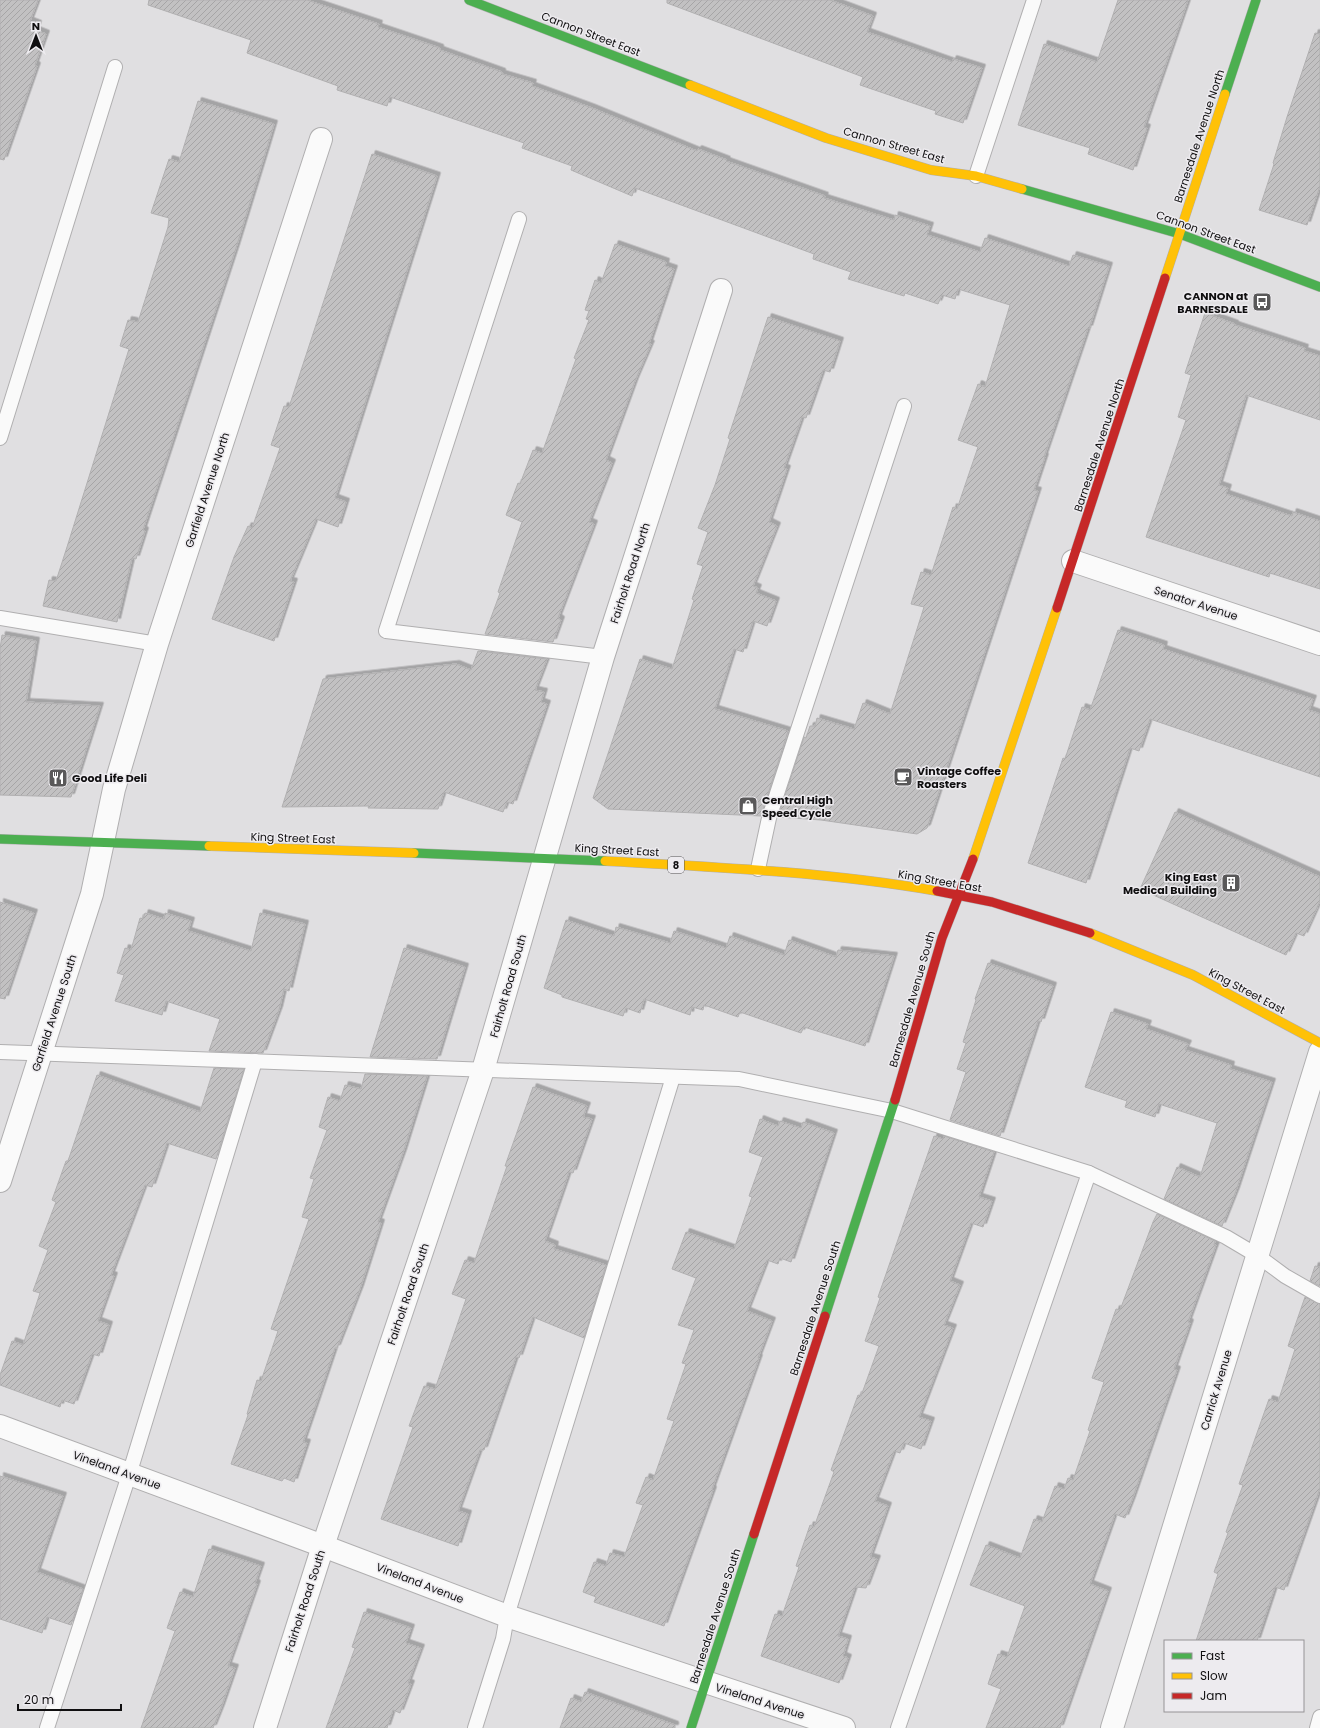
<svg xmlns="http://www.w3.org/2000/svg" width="1320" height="1728" font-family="Poppins,sans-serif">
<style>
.building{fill:url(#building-hatch);stroke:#b1b0b1;filter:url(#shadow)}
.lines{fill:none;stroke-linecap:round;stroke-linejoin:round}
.lane-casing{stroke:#b0afb0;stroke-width:16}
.street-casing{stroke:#b0afb0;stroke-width:24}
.fast-casing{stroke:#b0afb0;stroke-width:10}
.slow-casing{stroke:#b0afb0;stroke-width:10}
.jam-casing{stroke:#b0afb0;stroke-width:10}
.lane{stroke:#fafafa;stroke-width:14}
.street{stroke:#fafafa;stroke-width:22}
.fast{stroke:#4caf50;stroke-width:9}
.slow{stroke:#ffc107;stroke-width:9}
.jam{stroke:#c62828;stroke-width:9}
.labels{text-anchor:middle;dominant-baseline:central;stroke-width:3;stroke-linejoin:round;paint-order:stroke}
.shield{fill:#edebef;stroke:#525153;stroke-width:1}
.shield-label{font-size:10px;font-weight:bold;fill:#100f10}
.street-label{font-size:11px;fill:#100f10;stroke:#edebef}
.poi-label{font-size:11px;font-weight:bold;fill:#100f10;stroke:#edebef;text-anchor:start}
</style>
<defs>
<pattern id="building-hatch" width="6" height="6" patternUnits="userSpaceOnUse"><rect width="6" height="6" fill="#c2c1c2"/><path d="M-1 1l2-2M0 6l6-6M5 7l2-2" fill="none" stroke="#a6a5a6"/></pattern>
<filter id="shadow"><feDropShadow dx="3.5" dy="-3.5" stdDeviation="0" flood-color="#0004"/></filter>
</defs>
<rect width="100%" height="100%" fill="#e0dfe1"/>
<g class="building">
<path d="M0,0H38L30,21L38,24L36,30L46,34L35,65L37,66L4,160L0,159Z"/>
<path d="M149,0H307L379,24L378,27L440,48V50L502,72V74L533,83L532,86L592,108L697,151L698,149L727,160L726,161L825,196L824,198L894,220L895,215L930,226L927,235L980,252L985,238L1069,266L1073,255L1109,266L1089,329L1088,328L1044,457H1045L1034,490L1038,491L927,828L917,834L821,820L778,817L804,737L806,738L810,726H815L817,718L854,729L863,703L890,714L924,607L911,604L921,572L931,575L953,507L957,509L978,447L958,440L978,384L985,387L1010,305L958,289L955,299L942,295L938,304L905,293L904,296L848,279L851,272L813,259L814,254L635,188L632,196L571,170L572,166L522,148L524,143L390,97L387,106L337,90L338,86L247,53L251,40L148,5Z"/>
<path d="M667,0H830L873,16L867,32L952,62L953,59L982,68L963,123L935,114L936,111L860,85L863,77L667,3Z"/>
<path d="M1118,0H1188L1144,127L1147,128L1133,170L1088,154L1090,148L1018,125L1044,44L1097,62Z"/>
<path d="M1315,33L1320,34V186L1307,225L1259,210L1274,164L1273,163L1287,117Z"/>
<path d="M198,101L274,124L265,154L236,248L143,530L145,531L136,559L132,558L117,622L43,606L49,580L56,581L67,547L129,349L120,346L128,320L138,322L168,227L169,218L151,213L169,159L179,162Z"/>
<path d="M372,154L437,176L335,498L346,502L338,527L316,519L290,581L294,582L274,641L212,619L234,557L248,526L252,528L280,448L271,445L284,406L289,407Z"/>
<path d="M615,244L666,262L665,266L674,269L649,344H651L635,381L606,460L612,463L589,522L594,524L558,618L561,620L553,642L485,634L500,593L498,592L522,522L506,515L518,483L520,484L533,450L542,453L576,359L574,358L589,320L586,319L589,311L585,310L595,280L601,283Z"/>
<path d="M1205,313L1235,324V325L1305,348L1304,351L1320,356V420L1246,395L1219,485L1228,488L1226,494L1292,516L1293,512L1320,521V589L1270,573L1269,577L1146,537L1186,420L1178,417L1191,375L1185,373Z"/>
<path d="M768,317L840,341L830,372L823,370L806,418L802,417L784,468L787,469L769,522L777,526L753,586L758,588L756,593L776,601L767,626L753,621L743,652L734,649L715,709L788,731L761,816L608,809L593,798L640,659L672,669L694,600L692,599L703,566L697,564L708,532L698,528L715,485L730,439L728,438Z"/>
<path d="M1118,630L1164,645L1163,649L1313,699L1309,710L1320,714V777L1150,719L1139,751L1130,748L1086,883L1028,863L1063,758L1065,759L1082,707L1090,710Z"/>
<path d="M2,635L36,641L26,702L100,706L71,797L0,795V649Z"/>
<path d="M478,651L547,659L535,690L544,692L541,702L547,704L513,804L507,802L503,812L444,792L438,809L368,808L369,806L282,807L323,679L456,664L471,670Z"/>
<path d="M1175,812L1320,877V901L1304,936L1296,933L1286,955L1140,889Z"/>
<path d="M0,902L34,913L5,999L0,998Z"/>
<path d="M145,913L164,919L165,913L191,921L188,931L251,951L260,913L305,924L289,991L284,989L279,1010L263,1053L209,1051L220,1019L166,1001L162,1015L115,1001L124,975L117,973L125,948L131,950L140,918L143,919Z"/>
<path d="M566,920L614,936L616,927L670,943L674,931L726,948L730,936L784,955L789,940L836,957L838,950L894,956L865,1046L804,1027L801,1033L740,1012L738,1017L704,1005L703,1010L692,1007L690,1015L644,999L640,1013L626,1008L623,1016L562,997V995L544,988Z"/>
<path d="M404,948L465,967L437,1059L370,1057Z"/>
<path d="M988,963L1053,986L1041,1022L1038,1021L1000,1136L950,1120L966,1072L957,1069L966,1043L963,1042L976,1000L975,999Z"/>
<path d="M1111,1012L1148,1024L1146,1029L1188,1044L1185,1050L1231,1065L1230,1069L1272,1082L1236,1191L1222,1226L1164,1199L1177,1167L1200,1177L1217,1123L1159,1104L1155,1117L1125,1107L1127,1101L1085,1087Z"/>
<path d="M214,1068L244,1069L216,1159L167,1143L152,1187L145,1185L111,1275L114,1276L98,1321L109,1325L99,1356L92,1354L74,1404L62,1400L60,1407L0,1385V1375L12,1341L23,1345L40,1293L33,1291L48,1250L39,1246L56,1202L52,1200L66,1161H68L97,1075L200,1112Z"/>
<path d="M365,1074L427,1076L403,1153L378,1222L381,1223L360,1289L337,1348H335L314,1410L303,1442L307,1443L294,1482L284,1478L282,1481L231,1464L248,1415L247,1414L257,1380L261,1381L278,1331L271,1329L309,1219L302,1217L314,1179L310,1178L327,1130L319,1127L328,1097L340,1101L345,1085L361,1089Z"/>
<path d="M533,1087L587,1106L583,1117L592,1119L573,1173L569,1172L545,1241L555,1245L554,1249L606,1265L584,1338L533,1317L519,1358L516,1357L484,1450H480L458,1511L468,1514L458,1546L381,1519L413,1427L409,1426L424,1386L435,1389L466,1299L452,1294L465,1260L474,1263L507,1166H505Z"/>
<path d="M760,1119L778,1126L780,1121L801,1128L803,1122L834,1133L791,1262L780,1258L778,1264L767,1260L747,1311L772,1321L758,1358H759L712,1489L713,1490L664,1626L594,1602L596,1597L583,1592L594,1562L606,1566L610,1553L624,1557L643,1505L636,1503L646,1477L653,1480L674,1421L667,1419L686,1364L682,1363L694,1330L678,1325L696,1278L672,1269L686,1232L734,1249L752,1197L749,1196L763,1157L749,1152Z"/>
<path d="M934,1136L943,1139L944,1136L994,1152L979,1197L992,1201L983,1227L971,1223L950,1281L960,1285L944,1325L953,1328L919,1417L931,1421L921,1449L904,1443L900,1453L894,1451L875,1501L888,1506L870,1557L877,1559L866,1588L855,1587L838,1636L848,1639L843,1656L848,1658L839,1683L761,1656L775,1614L782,1616L799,1567L796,1566L810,1525L814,1527L834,1472L831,1470L858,1395L861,1396L879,1346L865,1341L880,1298L878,1297Z"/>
<path d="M1157,1214L1215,1241L1214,1245H1216L1188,1322L1190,1323L1174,1369L1177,1370L1132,1500L1125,1518L1115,1514L1090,1584L1108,1591L1060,1728H986L1001,1689L988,1684L998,1654L1007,1657L1025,1606L970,1585L986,1545L1020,1558L1034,1519L1042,1522L1055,1486L1064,1489L1068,1478L1073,1480L1090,1431L1088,1430L1104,1382L1092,1378L1116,1309L1120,1310L1153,1222Z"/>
<path d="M1315,1266L1320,1267V1286L1310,1281Z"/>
<path d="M1305,1297L1320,1304V1488L1284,1590L1275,1587L1257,1641H1196L1218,1574L1214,1572L1228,1533L1226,1532L1243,1485L1239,1484L1269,1399L1278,1402L1295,1349L1288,1346Z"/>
<path d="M0,1476L63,1496L37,1572L83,1589L71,1625L47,1617L42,1633L0,1619Z"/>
<path d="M209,1549L261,1566L255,1583L257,1584L228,1666L235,1668L221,1708L213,1728H141L175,1631L167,1628L180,1592L193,1597Z"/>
<path d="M364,1612L411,1628L406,1643L421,1648L408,1683L411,1684L400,1713L393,1710L387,1728H326L355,1648L352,1647Z"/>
<path d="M585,1692L675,1725V1728H560L571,1698L581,1702Z"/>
</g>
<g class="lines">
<g class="lane-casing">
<g id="lane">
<path d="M976,176L1034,0"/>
<path d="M519,219L386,631L603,657"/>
<path d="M0,438L115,67"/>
<path d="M0,618L157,644"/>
<path d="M758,869L769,818L904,406"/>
<path d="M0,1052L739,1079L892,1111L1089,1173L1226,1237L1258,1256L1285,1276L1320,1296"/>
<path d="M47,1728L129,1475L255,1061"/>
<path d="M475,1728L503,1639L507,1616L673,1077"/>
<path d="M898,1728L1089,1173"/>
<path d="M1317,1728L1320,1717"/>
</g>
</g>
<g class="street-casing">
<g id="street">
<path d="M1073,561L1320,644"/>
<path d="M0,1181L92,894L114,789L157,644L321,139"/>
<path d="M0,1426L323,1546L507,1616L844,1728"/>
<path d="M265,1728L323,1546L483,1070L603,657L721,290"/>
<path d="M1112,1728L1320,1052"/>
</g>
</g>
<g class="fast-casing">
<g id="fast">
<path d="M469,0L690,85"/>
<path d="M1225,94L1256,0"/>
<path d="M1022,189L1180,234L1320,287"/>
<path d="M0,839L209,846"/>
<path d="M414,853L605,861"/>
<path d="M825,1316L895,1100"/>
<path d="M691,1728L754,1534"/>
</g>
</g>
<g class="slow-casing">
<g id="slow">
<path d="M690,85L826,138L931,170L976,176L1022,189"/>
<path d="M1165,278L1225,94"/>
<path d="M209,846L414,853"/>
<path d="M973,859L1057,608"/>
<path d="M605,861C716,867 828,872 937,891"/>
<path d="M1090,933L1193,975L1320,1043"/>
</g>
</g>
<g class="jam-casing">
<g id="jam">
<path d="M1057,608L1165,278"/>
<path d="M937,891L992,902L1090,933"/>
<path d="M895,1100L942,938L973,859"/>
<path d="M754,1534L825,1316"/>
</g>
</g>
<use href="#lane" class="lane"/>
<use href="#street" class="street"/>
<use href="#fast" class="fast"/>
<use href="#slow" class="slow"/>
<use href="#jam" class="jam"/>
</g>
<defs>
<g id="bus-square" transform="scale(1)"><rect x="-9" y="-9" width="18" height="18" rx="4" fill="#595859" stroke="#edebef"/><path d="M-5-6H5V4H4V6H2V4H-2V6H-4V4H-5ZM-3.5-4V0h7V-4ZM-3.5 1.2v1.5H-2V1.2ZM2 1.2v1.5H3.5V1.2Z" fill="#fff"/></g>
<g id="cafe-square" transform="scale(1)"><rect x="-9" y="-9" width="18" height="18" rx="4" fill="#595859" stroke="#edebef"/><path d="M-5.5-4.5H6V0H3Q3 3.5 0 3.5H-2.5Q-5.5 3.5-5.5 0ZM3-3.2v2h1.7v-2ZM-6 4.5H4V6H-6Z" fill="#fff"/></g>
<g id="restaurant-square" transform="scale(1)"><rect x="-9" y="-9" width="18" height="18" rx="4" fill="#595859" stroke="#edebef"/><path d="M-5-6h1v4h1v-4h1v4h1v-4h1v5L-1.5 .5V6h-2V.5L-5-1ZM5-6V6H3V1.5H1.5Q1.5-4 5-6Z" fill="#fff"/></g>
<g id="shop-square" transform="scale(1)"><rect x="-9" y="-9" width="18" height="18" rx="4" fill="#595859" stroke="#edebef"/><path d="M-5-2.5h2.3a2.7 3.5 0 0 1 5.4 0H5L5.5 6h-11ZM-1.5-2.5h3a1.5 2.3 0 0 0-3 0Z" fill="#fff"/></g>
<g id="building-square" transform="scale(1)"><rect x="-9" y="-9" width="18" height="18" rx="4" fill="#595859" stroke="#edebef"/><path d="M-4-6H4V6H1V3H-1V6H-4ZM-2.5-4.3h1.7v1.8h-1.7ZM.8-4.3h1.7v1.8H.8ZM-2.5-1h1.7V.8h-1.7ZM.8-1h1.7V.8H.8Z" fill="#fff"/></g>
</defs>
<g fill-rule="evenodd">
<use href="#bus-square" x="1262" y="302"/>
<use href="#cafe-square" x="903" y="777"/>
<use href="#restaurant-square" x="58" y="778"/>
<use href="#shop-square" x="748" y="806"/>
<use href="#building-square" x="1231" y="883"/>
</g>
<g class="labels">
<rect class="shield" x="668" y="857" width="16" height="16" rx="3"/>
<g class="shield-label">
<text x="676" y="865">8</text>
</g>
<g class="street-label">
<text transform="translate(591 34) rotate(21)">Cannon Street East</text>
<text transform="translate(1199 136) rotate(-72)">Barnesdale Avenue North</text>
<text transform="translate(894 145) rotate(16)">Cannon Street East</text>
<text transform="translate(1206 232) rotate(20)">Cannon Street East</text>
<text transform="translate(1099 445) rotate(-72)">Barnesdale Avenue North</text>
<text transform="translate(207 490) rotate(-72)">Garfield Avenue North</text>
<text transform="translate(630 573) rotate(-72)">Fairholt Road North</text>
<text transform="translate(1196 603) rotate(18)">Senator Avenue</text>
<text transform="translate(293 838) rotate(2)">King Street East</text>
<text transform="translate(617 850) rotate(3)">King Street East</text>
<text transform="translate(940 881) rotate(10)">King Street East</text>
<text transform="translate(508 986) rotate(-74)">Fairholt Road South</text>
<text transform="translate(1247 991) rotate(28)">King Street East</text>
<text transform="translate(912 999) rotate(-74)">Barnesdale Avenue South</text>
<text transform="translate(54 1013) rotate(-72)">Garfield Avenue South</text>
<text transform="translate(408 1294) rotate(-71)">Fairholt Road South</text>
<text transform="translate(815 1308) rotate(-72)">Barnesdale Avenue South</text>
<text transform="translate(1216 1390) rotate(-73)">Carrick Avenue</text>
<text transform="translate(117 1470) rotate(20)">Vineland Avenue</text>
<text transform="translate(420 1583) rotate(21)">Vineland Avenue</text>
<text transform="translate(305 1601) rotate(-72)">Fairholt Road South</text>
<text transform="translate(715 1616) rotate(-72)">Barnesdale Avenue South</text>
<text transform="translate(760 1701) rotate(18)">Vineland Avenue</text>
</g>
<g class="poi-label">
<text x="1248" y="296" text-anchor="end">CANNON at<tspan x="1248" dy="13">BARNESDALE</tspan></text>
<text x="917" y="771">Vintage Coffee<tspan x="917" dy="13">Roasters</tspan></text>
<text x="72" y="778">Good Life Deli</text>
<text x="762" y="800">Central High<tspan x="762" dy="13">Speed Cycle</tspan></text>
<text x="1217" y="877" text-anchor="end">King East<tspan x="1217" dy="13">Medical Building</tspan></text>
</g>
</g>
<rect x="1164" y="1640" width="140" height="72" fill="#edebef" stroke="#959396"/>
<rect x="1172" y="1653" width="20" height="6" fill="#4caf50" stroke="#959396"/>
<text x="1200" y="1660" font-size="12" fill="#100f10">Fast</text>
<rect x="1172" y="1673" width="20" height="6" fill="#ffc107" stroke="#959396"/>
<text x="1200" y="1680" font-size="12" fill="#100f10">Slow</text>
<rect x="1172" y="1693" width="20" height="6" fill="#c62828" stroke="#959396"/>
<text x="1200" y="1700" font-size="12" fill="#100f10">Jam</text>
<g transform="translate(36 36)" stroke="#edebef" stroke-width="3" paint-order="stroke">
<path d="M0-3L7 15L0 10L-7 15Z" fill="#100f10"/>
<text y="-6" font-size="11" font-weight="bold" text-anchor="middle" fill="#100f10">N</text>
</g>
<path d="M18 1704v6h103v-6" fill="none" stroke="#100f10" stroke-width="2"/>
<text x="24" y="1704" font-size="12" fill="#100f10" stroke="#edebef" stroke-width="3" paint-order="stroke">20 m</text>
</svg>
